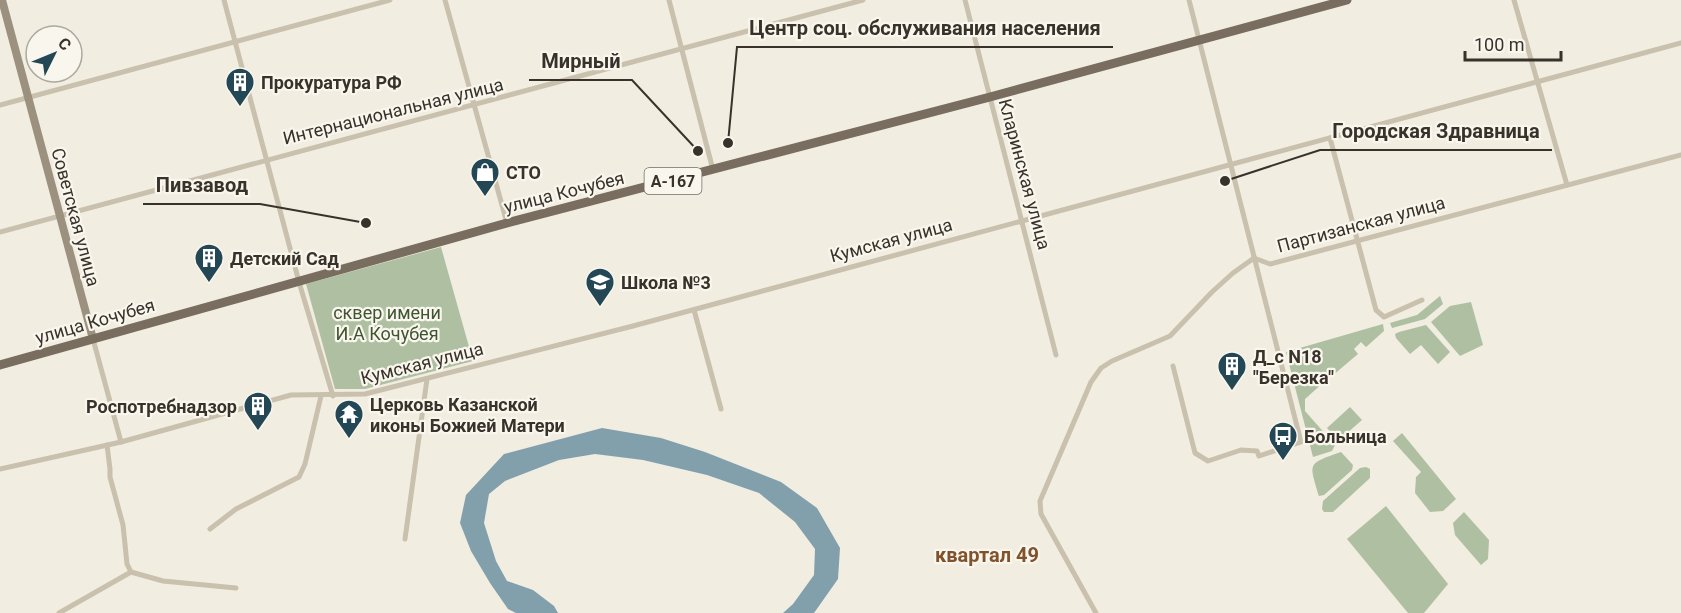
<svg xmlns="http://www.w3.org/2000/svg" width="1681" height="613" font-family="Roboto,sans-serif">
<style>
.green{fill:#aebfa2}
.water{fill:#82a0ac}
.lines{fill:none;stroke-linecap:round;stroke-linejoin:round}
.street{stroke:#c9c0ad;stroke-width:5}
.secondary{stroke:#9c907f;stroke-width:8}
.primary{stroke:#786d5e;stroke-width:9}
.labels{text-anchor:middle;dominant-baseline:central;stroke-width:4.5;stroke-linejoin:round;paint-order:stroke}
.shield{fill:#f9f6ed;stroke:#726d65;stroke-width:1.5}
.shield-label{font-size:16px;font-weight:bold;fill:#38322b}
.poi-label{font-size:18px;font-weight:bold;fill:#38322b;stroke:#f9f6ed;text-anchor:start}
.street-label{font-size:18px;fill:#38322b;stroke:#f9f6ed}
.park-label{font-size:18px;fill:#3f5431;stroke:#f9f6ed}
.neighbourhood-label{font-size:20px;font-weight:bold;fill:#80532c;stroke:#f9f6ed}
.leader{fill:none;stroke:#38322b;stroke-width:2}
.callout-dot{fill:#38322b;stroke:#f9f6ed;stroke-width:2}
.callout-label{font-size:20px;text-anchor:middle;font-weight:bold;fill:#38322b;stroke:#f9f6ed;stroke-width:4.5;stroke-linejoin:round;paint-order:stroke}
</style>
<rect width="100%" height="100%" fill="#f1ede1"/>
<g class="green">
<path d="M441,247L473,361L365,389H335L306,284Z"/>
<path d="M1440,296L1443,304L1425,319L1392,328L1390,323L1417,315Z"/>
<path d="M1471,302L1483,345L1460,356L1431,322L1450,306Z"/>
<path d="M1383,324L1384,331L1366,347L1361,342L1354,349L1358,354L1332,376L1329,372L1321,378L1324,382L1305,399V411L1335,445L1332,451L1313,457L1286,352Z"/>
<path d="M1426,325L1450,352L1438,364L1421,345L1410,354L1396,338L1395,334L1399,332Z"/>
<path d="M1350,407L1362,420L1338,441L1327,428Z"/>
<path d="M1402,433L1456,499L1443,511L1430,512L1415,493L1416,477L1421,472L1393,441Z"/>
<path d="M1341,452L1353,465L1352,470L1324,495L1319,496C1309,462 1307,464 1341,452Z"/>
<path d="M1366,467L1370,469V478L1333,512H1324L1322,509L1323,501L1360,468Z"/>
<path d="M1386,506L1448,584L1424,613H1408L1347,539Z"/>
<path d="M1464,512L1489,540L1488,559L1481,565L1455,535L1453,523Z"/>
</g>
<path class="water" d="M602,428L661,438L705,452L781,482L817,508L840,548L838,579L814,613H783L793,604L814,575L815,549L795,522L759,493L707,475L643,460L595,454L559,460L505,481L489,494L484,523L496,561L507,581L533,590L554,606L558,613H516L508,609L490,583L471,551L460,523L466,495L504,454Z"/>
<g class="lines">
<g class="street">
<path d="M224,0L299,282L333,396"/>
<path d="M445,0L507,223"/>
<path d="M669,0L713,170"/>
<path d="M965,0L1056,355"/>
<path d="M1514,0L1567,185"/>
<path d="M0,105L390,0"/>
<path d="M1330,138L1376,310L1384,317L1422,300"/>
<path d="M0,232C287,154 575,78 863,0"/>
<path d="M694,310L721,409"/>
<path d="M93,339L121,442"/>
<path d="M1173,366L1195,453L1208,461L1241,450L1257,451L1259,456L1301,442L1189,0"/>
<path d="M107,445L110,469V477L123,525L127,564L131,572"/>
<path d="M0,469L121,442L291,395L365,394L633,326L1681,43"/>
<path d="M210,529L236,509L299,477L305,464L321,396"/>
<path d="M405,539L427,379"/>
<path d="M59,613L131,572L163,581L236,588"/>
<path d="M1096,613L1041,514L1040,501L1091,382L1101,368L1112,361L1170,336L1212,292L1233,273L1254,258L1270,264L1681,155"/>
</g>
<path class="secondary" d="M2,0L93,339"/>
<path class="primary" d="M0,365L507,223L990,97L1347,0"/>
</g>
<defs>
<g id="building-pin" transform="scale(1.5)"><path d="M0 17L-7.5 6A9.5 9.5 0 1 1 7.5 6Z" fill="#244756" stroke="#f9f6ed"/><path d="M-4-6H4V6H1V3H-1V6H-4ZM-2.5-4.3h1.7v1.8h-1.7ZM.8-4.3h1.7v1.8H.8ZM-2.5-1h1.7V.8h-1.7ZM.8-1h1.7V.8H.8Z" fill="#fff"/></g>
<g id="shop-pin" transform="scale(1.5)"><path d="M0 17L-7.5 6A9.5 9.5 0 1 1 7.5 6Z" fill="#244756" stroke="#f9f6ed"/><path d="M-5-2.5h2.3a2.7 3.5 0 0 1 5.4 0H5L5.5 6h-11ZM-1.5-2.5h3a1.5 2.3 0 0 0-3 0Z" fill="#fff"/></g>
<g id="school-pin" transform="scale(1.5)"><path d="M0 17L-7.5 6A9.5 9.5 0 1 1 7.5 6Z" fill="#244756" stroke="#f9f6ed"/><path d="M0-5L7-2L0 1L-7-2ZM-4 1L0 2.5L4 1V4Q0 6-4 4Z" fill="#fff"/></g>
<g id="temple-pin" transform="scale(1.5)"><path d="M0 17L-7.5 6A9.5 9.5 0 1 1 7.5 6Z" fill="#244756" stroke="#f9f6ed"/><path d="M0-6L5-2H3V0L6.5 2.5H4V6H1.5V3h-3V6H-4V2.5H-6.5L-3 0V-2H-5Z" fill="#fff"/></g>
<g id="bus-pin" transform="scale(1.5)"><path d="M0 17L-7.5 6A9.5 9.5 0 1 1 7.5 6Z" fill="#244756" stroke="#f9f6ed"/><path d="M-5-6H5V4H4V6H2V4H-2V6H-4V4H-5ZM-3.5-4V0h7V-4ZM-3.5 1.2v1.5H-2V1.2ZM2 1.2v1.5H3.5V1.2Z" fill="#fff"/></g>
</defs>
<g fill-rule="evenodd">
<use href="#building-pin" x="240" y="82"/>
<use href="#shop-pin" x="485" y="172"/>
<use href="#building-pin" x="209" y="258"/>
<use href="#school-pin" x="600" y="282"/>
<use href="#building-pin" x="1232" y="366"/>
<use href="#building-pin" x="258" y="406"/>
<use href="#temple-pin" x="349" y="414"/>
<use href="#bus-pin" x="1283" y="436"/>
</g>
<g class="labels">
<rect class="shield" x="644.5" y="168" width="57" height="26" rx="4.5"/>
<g class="shield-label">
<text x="673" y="181">А-167</text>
</g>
<g class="poi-label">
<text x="261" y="82">Прокуратура РФ</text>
<text x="506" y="172">СТО</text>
<text x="230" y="258">Детский Сад</text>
<text x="621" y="282">Школа №3</text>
<text x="1253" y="356">Д_с N18<tspan x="1253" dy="21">"Березка"</tspan></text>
<text x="370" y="404">Церковь Казанской<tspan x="370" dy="21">иконы Божией Матери</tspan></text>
<text x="237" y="406" text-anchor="end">Роспотребнадзор</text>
<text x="1304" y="436">Больница</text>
</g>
<g class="street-label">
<text transform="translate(393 111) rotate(-14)">Интернациональная улица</text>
<text transform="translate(1025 174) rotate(75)">Кларинская улица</text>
<text transform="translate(564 192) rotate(-14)">улица Кочубея</text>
<text transform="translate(76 217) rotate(75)">Советская улица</text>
<text transform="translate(1361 224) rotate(-15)">Партизанская улица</text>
<text transform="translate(891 240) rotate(-15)">Кумская улица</text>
<text transform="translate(95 321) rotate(-16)">улица Кочубея</text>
<text transform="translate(422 363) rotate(-14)">Кумская улица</text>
</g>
<g class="park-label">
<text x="387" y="312">сквер имени<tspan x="387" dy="21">И.А Кочубея</tspan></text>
</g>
<g class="neighbourhood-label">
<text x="987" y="555">квартал 49</text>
</g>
</g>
<path class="leader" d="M728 143L737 47H1113M698 151L632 80H529M1225 181L1320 150H1552M366 223L260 204H143"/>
<g class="callout-dot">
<circle cx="728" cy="143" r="6"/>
<circle cx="698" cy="151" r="6"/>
<circle cx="1225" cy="181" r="6"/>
<circle cx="366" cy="223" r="6"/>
</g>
<g class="callout-label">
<text x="925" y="35">Центр соц. обслуживания населения</text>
<text x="581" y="68">Мирный</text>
<text x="1436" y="138">Городская Здравница</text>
<text x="202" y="192">Пивзавод</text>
</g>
<g transform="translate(54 54) rotate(47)"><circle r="28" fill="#f9f6ed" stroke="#aca89f" stroke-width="1.5"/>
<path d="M0-4.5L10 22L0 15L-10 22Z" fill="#244756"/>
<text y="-9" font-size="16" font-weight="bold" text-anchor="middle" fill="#38322b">С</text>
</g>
<path d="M1465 51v9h96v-9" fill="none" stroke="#38322b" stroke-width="3"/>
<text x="1474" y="51" font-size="18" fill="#38322b" stroke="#f9f6ed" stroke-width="4.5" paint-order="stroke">100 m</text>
</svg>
